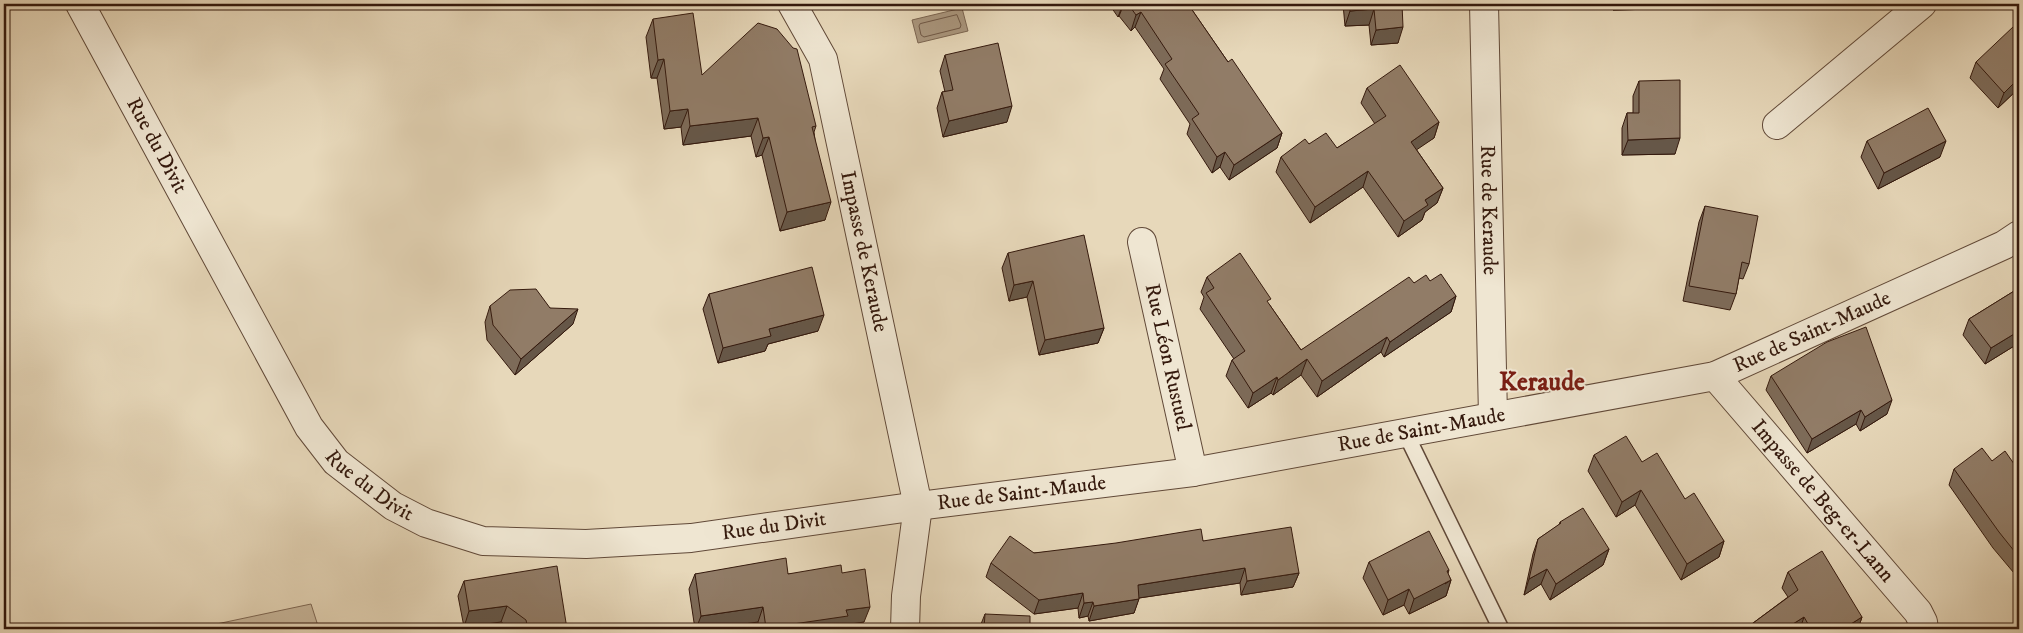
<svg xmlns="http://www.w3.org/2000/svg" width="2023" height="633" font-family="'IM FELL DW Pica',serif">
<style>
.green{fill:#c9b89d;stroke:#7e6855}
.water{fill:#aa977f;stroke:#7b6551}
.lines{fill:none;stroke-linecap:round;stroke-linejoin:round}
.shore{stroke:#6f5846;stroke-width:1}
.service-casing{stroke:#614938;stroke-width:18}
.minor-casing{stroke:#614938;stroke-width:30}
.service{stroke:#efe6d2;stroke-width:15}
.minor{stroke:#efe6d2;stroke-width:28}
.wall{fill:#7d6b59;stroke:#34190d}
.shaded-wall{fill:#665748;stroke:#34190d}
.building{fill:#917c67;stroke:#34190d}
.labels{text-anchor:middle;dominant-baseline:central;stroke-width:4;stroke-linejoin:round;paint-order:stroke}
.street-label{font-size:21px;fill:#34190d;stroke:#efe6d2}
.district-label{font-size:26px;font-weight:bold;fill:#7a1f14;stroke:#efe6d2}
</style>
<rect width="100%" height="100%" fill="#e7d8ba"/>
<filter id="stains"><feTurbulence type="fractalNoise" baseFrequency=".004" numOctaves="4"/><feColorMatrix values="0 0 0 0 .2 0 0 0 0 .09 0 0 0 0 .02 0 0 0 .5 -.17"/></filter>
<radialGradient id="worn" r=".72"><stop offset=".6" stop-color="#630" stop-opacity="0"/><stop offset="1" stop-color="#630" stop-opacity=".3"/></radialGradient>
<path class="green" d="M311,604L319,629H193Z"/>
<path class="water" d="M962,8L968,31L918,43L912,20Z"/>
<g class="lines">
<path class="shore" d="M957,15L961,25L960,28L924,37L921,35L919,26L920,24Z"/>
<g class="service-casing">
<path id="service" d="M1405,432L1501,629"/>
</g>
<g class="minor-casing">
<g id="minor">
<path id="s1" d="M80,4L309,427L336,462L393,506L426,523L483,541L586,544L691,538L918,506L1193,472L1715,376L2004,245L2019,235"/>
<path id="s2" d="M792,4L823,59L918,506L906,596L905,629"/>
<path id="s3" d="M1484,4L1493,416"/>
<path d="M1777,125L1922,4"/>
<path id="s4" d="M1142,242L1193,472"/>
<path id="s5" d="M1715,376L1918,612L1923,622L1924,629"/>
</g>
</g>
<use href="#service" class="service"/>
<use href="#minor" class="minor"/>
</g>
<g class="wall">
<path d="M1109,4H1188L1228,62L1282,133L1277,148L1229,180L1220,167L1212,173L1187,134L1190,124L1160,79L1164,69L1135,27L1131,31L1119,16L1118,17Z"/>
<path d="M1343,4H1402L1398,43L1371,45L1369,25L1345,26Z"/>
<path d="M1613,4H1659L1657,9L1613,10Z"/>
<path d="M653,19L702,75L816,126L814,132L825,220L780,231L762,155L756,157L751,136L683,145L681,127L664,129L657,78H651L646,37Z"/>
<path d="M2019,32V88L1998,108L1970,78L1976,62Z"/>
<path d="M945,55L1007,122L943,137L937,108L942,92H945L940,71Z"/>
<path d="M1639,81L1675,154L1622,155V128L1627,113H1633V96Z"/>
<path d="M1367,88L1439,122L1434,138L1416,149L1443,188L1437,203L1425,212L1422,220L1398,237L1363,187L1310,223L1276,172L1281,157L1309,144L1337,148L1375,124L1361,103Z"/>
<path d="M1867,141L1940,157L1878,189L1861,157Z"/>
<path d="M1705,206L1749,264L1743,279L1739,278L1736,294L1730,310L1683,301L1699,222Z"/>
<path d="M1008,253L1104,328L1098,343L1039,355L1027,297L1009,301L1002,268Z"/>
<path d="M1207,277L1269,304L1301,350L1414,283L1430,281L1456,296L1451,312L1384,357L1381,352L1317,397L1301,375L1273,395L1271,393L1248,408L1226,376L1232,360L1234,359L1200,309L1204,297L1201,292Z"/>
<path d="M2019,288V343L1985,364L1963,335L1969,319Z"/>
<path d="M709,294L818,331L768,344L765,351L718,363L703,309Z"/>
<path d="M490,306L550,308L573,324L515,375L487,340L485,322Z"/>
<path d="M1771,376L1887,414L1860,431L1856,424L1807,453L1766,390Z"/>
<path d="M1594,455L1642,462L1685,499L1724,541L1719,557L1681,580L1635,505L1616,517L1588,471Z"/>
<path d="M1992,461L2019,471V579L1993,548L1949,485L1954,469Z"/>
<path d="M1560,522L1609,549L1603,565L1550,600L1541,584L1524,595L1533,554L1538,539L1559,525Z"/>
<path d="M1203,541L1299,573L1293,587L1241,595L1240,583L1139,598L1134,613L1089,621L1088,616L1079,618L1078,608L1034,614L986,577L991,563L1034,553Z"/>
<path d="M1369,562L1448,574L1451,580L1446,596L1409,614L1404,605L1383,615L1363,578Z"/>
<path d="M1788,572L1862,617L1858,629H1745L1788,597L1782,588Z"/>
<path d="M842,573L864,622L844,625L843,629H759L758,622L709,629H695L689,589L695,574H788Z"/>
<path d="M464,581L567,629H512L501,622L464,627L458,596Z"/>
<path d="M985,614L1030,629H979Z"/>
</g>
<g class="shaded-wall">
<path d="M1123,4H1124L1119,16L1118,17Z"/>
<path d="M1616,4H1659L1657,9L1613,10Z"/>
<path d="M1374,9L1369,25L1345,26L1350,11Z"/>
<path d="M1141,12L1135,27L1131,31L1136,15Z"/>
<path d="M1403,27L1398,43L1371,45L1376,30Z"/>
<path d="M664,59L657,78H651L658,60Z"/>
<path d="M2019,78V88L1998,108L2004,93Z"/>
<path d="M1012,106L1007,122L943,137L949,121Z"/>
<path d="M688,109L681,127L664,129L670,111Z"/>
<path d="M758,118L751,136L683,145L690,126Z"/>
<path d="M1439,122L1434,138L1406,157L1411,142Z"/>
<path d="M1282,133L1277,148L1229,180L1234,165Z"/>
<path d="M769,137L762,155L756,157L763,138Z"/>
<path d="M1680,138L1675,154L1622,155L1628,140Z"/>
<path d="M1946,141L1940,157L1878,189L1884,173Z"/>
<path d="M1225,152L1220,167L1212,173L1217,157Z"/>
<path d="M1368,171L1363,187L1310,223L1315,207Z"/>
<path d="M1443,188L1437,203L1425,212L1422,220L1398,237L1404,221L1425,200Z"/>
<path d="M831,202L825,220L780,231L787,212Z"/>
<path d="M1033,281L1027,297L1009,301L1014,285Z"/>
<path d="M1456,296L1451,312L1384,357L1390,342Z"/>
<path d="M578,309L573,324L515,375L521,359Z"/>
<path d="M824,315L818,331L768,344L765,351L718,363L723,348L769,329Z"/>
<path d="M1104,328L1098,343L1039,355L1045,340Z"/>
<path d="M2019,331V343L1985,364L1991,348Z"/>
<path d="M1387,337L1381,352L1317,397L1322,381Z"/>
<path d="M1307,359L1301,375L1273,395L1278,380Z"/>
<path d="M1277,377L1271,393L1248,408L1253,393Z"/>
<path d="M1892,400L1887,414L1860,431L1865,417Z"/>
<path d="M1861,410L1856,424L1807,453L1812,439Z"/>
<path d="M1641,490L1635,505L1616,517L1622,502Z"/>
<path d="M1724,541L1719,557L1681,580L1687,564Z"/>
<path d="M1609,549L1603,565L1550,600L1556,584Z"/>
<path d="M1245,568L1240,583L1132,599L1138,585Z"/>
<path d="M1547,569L1541,584L1524,595L1529,579Z"/>
<path d="M1449,570L1445,584L1451,580L1446,596L1409,614L1414,599L1447,571Z"/>
<path d="M1299,573L1293,587L1241,595L1247,581Z"/>
<path d="M1409,589L1404,605L1383,615L1388,600Z"/>
<path d="M1083,593L1078,608L1034,614L1039,600Z"/>
<path d="M1139,599L1134,613L1089,621L1094,606Z"/>
<path d="M1093,602L1088,616L1079,618L1084,603Z"/>
<path d="M507,606L501,622L464,627L469,611Z"/>
<path d="M763,607L758,622L709,629H696L701,616Z"/>
<path d="M870,607L864,622L844,625L843,629H766V628L846,610Z"/>
<path d="M1804,617L1800,629H1785Z"/>
<path d="M1862,617L1858,629H1843Z"/>
</g>
<g class="building">
<path d="M1128,4H1188L1228,62L1232,59L1282,133L1234,165L1225,152L1217,157L1192,119L1199,114L1165,64L1172,59L1141,12L1136,15Z"/>
<path d="M1350,4H1402L1403,27L1376,30L1374,9L1350,11Z"/>
<path d="M693,13L702,75L758,23L777,29L793,48L797,49L816,126L812,127L831,202L787,212L769,137L763,138L758,118L690,126L688,109L670,111L664,59L658,60L653,19Z"/>
<path d="M2014,26L2019,32V78L2004,93L1976,62Z"/>
<path d="M998,43L1012,106L949,121L942,92L953,90L945,55Z"/>
<path d="M1400,65L1439,122L1411,142L1443,188L1425,200L1428,205L1404,221L1368,171L1315,207L1281,157L1305,139L1309,144L1326,133L1337,148L1386,116L1367,88Z"/>
<path d="M1680,80V138L1628,140L1627,113H1639V81Z"/>
<path d="M1928,108L1946,141L1884,173L1867,141Z"/>
<path d="M1705,206L1758,216L1749,264L1742,262L1736,294L1689,286Z"/>
<path d="M1084,235L1104,328L1045,340L1033,281L1014,285L1008,253Z"/>
<path d="M1240,253L1271,299L1267,301L1301,350L1409,277L1414,283L1426,275L1430,281L1441,274L1456,296L1390,342L1387,337L1322,381L1307,359L1278,380L1277,377L1253,393L1232,360L1245,351L1206,293L1214,288L1207,277Z"/>
<path d="M812,267L824,315L769,329L771,336L723,348L709,294Z"/>
<path d="M2019,288V331L1991,348L1969,319Z"/>
<path d="M536,289L550,308L578,309L521,359L493,325L490,306L510,290Z"/>
<path d="M1866,327L1892,400L1865,417L1861,410L1812,439L1771,376L1827,342Z"/>
<path d="M1626,436L1642,462L1657,453L1685,499L1694,493L1724,541L1687,564L1641,490L1622,502L1594,455Z"/>
<path d="M1982,448L1992,461L2005,451L2019,471V557L1999,532L1954,469Z"/>
<path d="M1583,508L1609,549L1556,584L1547,569L1529,579L1538,539L1561,523L1560,522Z"/>
<path d="M1291,527L1299,573L1247,581L1245,568L1138,585L1139,599L1094,606L1093,602L1084,603L1083,593L1039,600L991,563L1010,536L1034,553L1116,543L1201,529L1203,541Z"/>
<path d="M1429,531L1449,570L1447,571L1451,580L1414,599L1409,589L1388,600L1369,562Z"/>
<path d="M1822,551L1862,617L1843,629H1811L1804,617L1785,629H1745L1798,590L1788,572Z"/>
<path d="M786,558L788,574L841,565L842,573L865,569L870,607L846,610L848,616L766,628L763,607L701,616L695,574Z"/>
<path d="M557,566L567,629H528L526,620L507,606L469,611L464,581Z"/>
<path d="M985,614L1030,616V629H984Z"/>
</g>
<g class="labels">
<g class="street-label">
<text stroke="none"><textPath href="#s1" startOffset="161">Rue du Divit</textPath></text>
<text stroke="none"><textPath href="#s3" startOffset="206">Rue de Keraude</textPath></text>
<text stroke="none"><textPath href="#s2" startOffset="260">Impasse de Keraude</textPath></text>
<text stroke="none"><textPath href="#s1" startOffset="2046">Rue de Saint-Maude</textPath></text>
<text stroke="none"><textPath href="#s4" startOffset="118">Rue Léon Rustuel</textPath></text>
<text stroke="none"><textPath href="#s1" startOffset="1641">Rue de Saint-Maude</textPath></text>
<text stroke="none"><textPath href="#s1" startOffset="566">Rue du Divit</textPath></text>
<text stroke="none"><textPath href="#s1" startOffset="1236">Rue de Saint-Maude</textPath></text>
<text stroke="none"><textPath href="#s5" startOffset="165">Impasse de Beg-er-Lann</textPath></text>
<text stroke="none"><textPath href="#s1" startOffset="986">Rue du Divit</textPath></text>
</g>
<g class="district-label">
<text x="1542" y="382">Keraude</text>
</g>
</g>
<rect width="2023" height="633" fill="none" stroke="#e7d8ba" stroke-width="20"/>
<rect x="5" y="5" width="2013" height="623" fill="none" stroke="#34190d" stroke-width="2.5"/>
<rect x="10" y="10" width="2003" height="613" fill="none" stroke="#34190d"/>
<rect width="100%" height="100%" filter="url(#stains)"/>
<rect width="100%" height="100%" fill="url(#worn)"/>
</svg>
